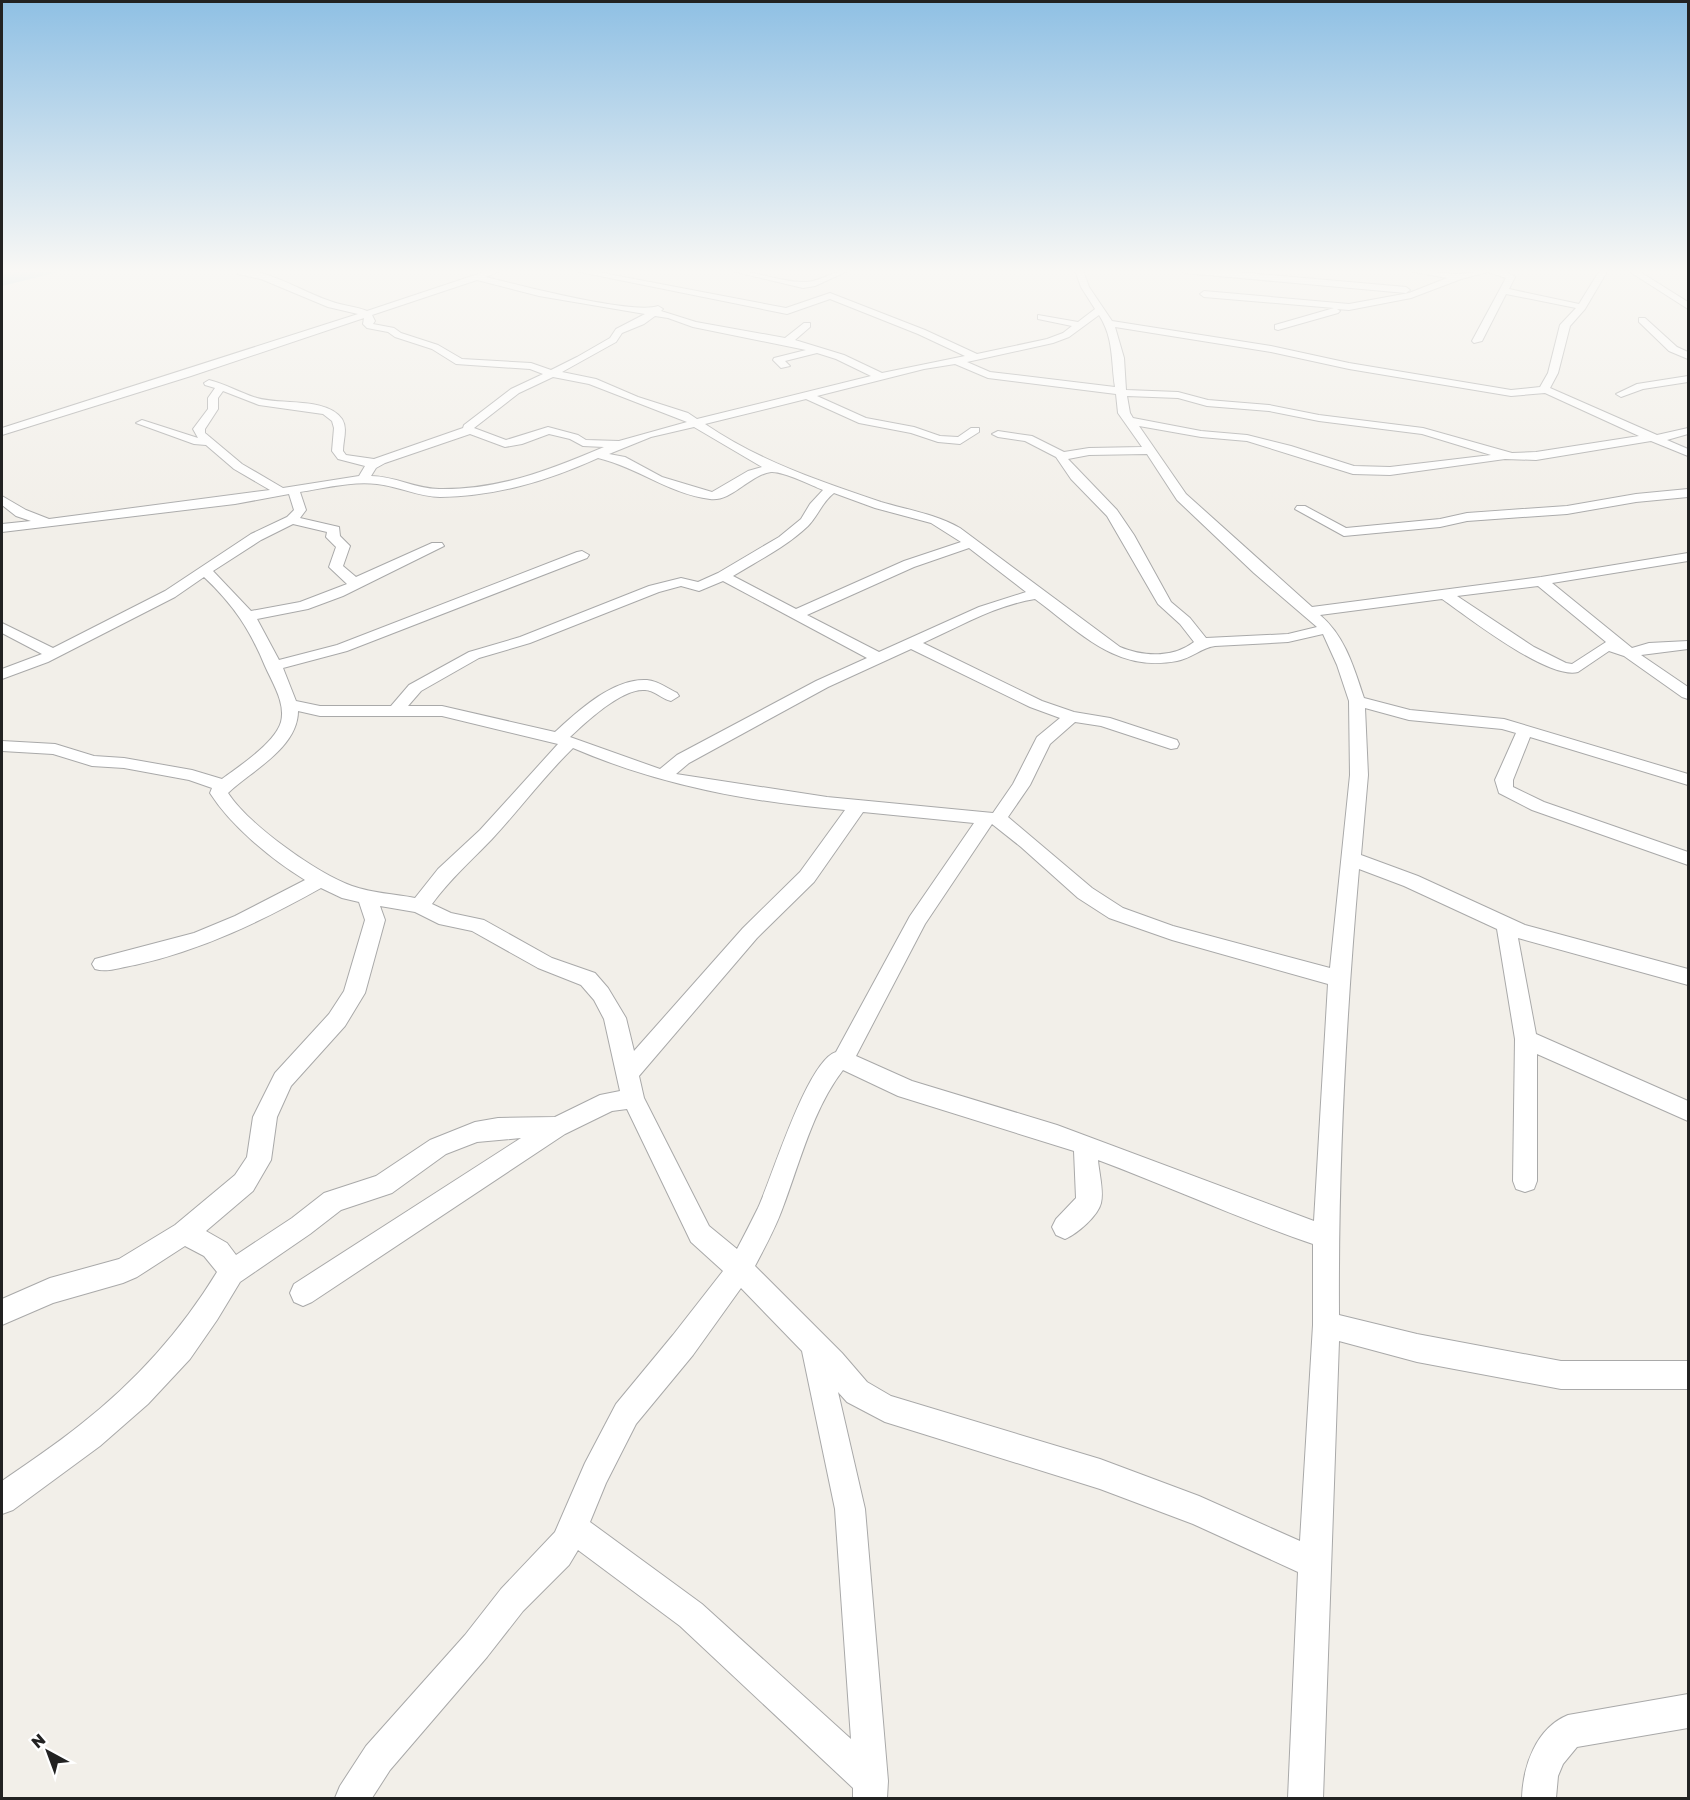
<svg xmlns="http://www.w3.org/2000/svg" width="1690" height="1800" font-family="'Golos Text',sans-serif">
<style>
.water{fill:#aad3df}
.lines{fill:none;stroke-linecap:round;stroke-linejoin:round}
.minor-casing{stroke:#a9a9a9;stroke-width:2}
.minor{fill:#fff;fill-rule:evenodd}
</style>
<rect width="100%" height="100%" fill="#f2efe9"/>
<path class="water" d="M2,270H91L58,272L2,286Z"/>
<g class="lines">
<g class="minor-casing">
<g id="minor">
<path d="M238,270C268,269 301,291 330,301C343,306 355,306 367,311L490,270H502L486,277C518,285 633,315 658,306L663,309L661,311L696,322L785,338L804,323H810V327L795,340L844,355L882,373L965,356L918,334L830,299L787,314L570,270H587L786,308L830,293L925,330L977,354L1047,339L1063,333L1072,326L1038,319V315L1078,322L1095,309L1081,287L1075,270H1083L1089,287L1112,321L1271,346L1349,363L1511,390L1540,387L1548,373L1560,325L1576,308L1506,294L1482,341L1474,343L1472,341L1506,278L1488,272L1461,279L1411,298L1349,310L1337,309L1340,311L1338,313L1278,330L1275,329V325L1334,308L1204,297L1200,294L1204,291L1349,304L1409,293L1447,278L1403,270C1421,270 1438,273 1455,274C1476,275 1494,262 1515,277L1509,289L1579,304L1600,270H1608L1585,309L1570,326L1558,373L1550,388L1657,435L1688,428V434L1667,440L1688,449V456L1651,441L1536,460L1505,459L1390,475L1353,474L1247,441L1201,437L1139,426L1186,494L1312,607L1541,577L1688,553V561L1552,583L1632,648L1649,643L1688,641V649L1641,655L1688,687V699L1682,697L1624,656L1609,651L1578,672C1548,680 1468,617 1442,599L1320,615C1345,636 1354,668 1364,698L1410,710L1504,719L1688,774V785L1530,737L1513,780V787L1544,802L1688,852V865L1532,810L1499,793L1495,780L1516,733L1502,729L1409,720L1365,708L1368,775L1361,855L1418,876L1525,925L1688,969V985L1518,938L1536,1034L1688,1101V1121L1537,1054V1181L1534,1189L1525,1192L1516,1189L1513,1181L1515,1039L1497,929L1404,886L1359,869C1346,1017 1338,1166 1339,1315L1417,1334L1561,1361H1688V1389H1561L1417,1362L1339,1341L1323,1798H1288L1298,1572L1193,1524L1100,1489L885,1422L847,1402L838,1392L865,1509L888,1781L887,1798H853V1788L680,1626L578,1550L569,1565L523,1611L487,1657L390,1770L372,1798H335L340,1786L366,1746L465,1635L501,1589L555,1532L585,1463L616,1404L673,1335L723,1271L691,1242L627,1109L612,1111L565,1134L312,1302L303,1306L294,1302L290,1293L294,1284L521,1138L477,1142L446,1154L392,1193L341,1210L310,1234L240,1282L217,1320L190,1359L148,1404L100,1446L13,1510L2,1514V1481C28,1463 55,1445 80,1425C135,1382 181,1331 217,1272L204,1256L185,1246L137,1277L123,1283L53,1303L2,1325V1299L50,1278L119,1259L175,1225L235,1175L247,1157L253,1117L275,1073L329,1014L344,991L365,920L359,902L342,898L321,888C262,921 202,950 135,965C122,967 107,973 95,969L92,964L95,959L194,933L235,916L305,880C271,859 231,826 210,793L212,788L189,780L124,768L92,766L53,754L2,751V741L55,744L94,756L124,758L192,770L222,779C238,767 275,743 281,722C286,703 272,682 265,666C250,630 234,605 204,577L175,597L48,662L2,679V669L42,654L2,633V623L53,648L165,591L251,534L287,517L294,510L289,494L235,504L2,532V524L31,521L16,516L2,505V496L26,510L49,519L270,490L234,469L206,445L194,444L136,423L142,420L198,438L193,429L208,409V398L215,388L205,385L204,383L209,380C226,384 240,393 257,398C280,405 327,397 342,419C348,429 343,440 343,451L346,455L374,459L463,428L464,425L511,389L543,374L530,369L456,364L432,349L395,337L388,332L367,328L363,324L364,318L191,376L2,435V428L358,314L328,307L261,279L238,274ZM477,280L539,296L645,314L616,329L610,338L577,357L551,370L531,363L462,359L438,345L401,333L394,328L373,324L375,321L372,315ZM1099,315C1114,338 1111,361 1115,387L990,372L967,362L1053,343L1069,337ZM655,316L668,318L693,327L806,350L774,358L773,360L781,368L790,366L785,361L817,353L836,359L871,376L697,419L688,413L638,397L596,379L562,372L616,342L622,333L644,324ZM1115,327L1271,352L1349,369L1511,396L1545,393L1639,436L1536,452L1512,453L1423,428L1319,415L1269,405L1208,400L1178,392L1126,390L1124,358ZM955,364L988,378L1116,394L1118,413L1142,447L1089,448L1064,452L1032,436L998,431L992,434L998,437L1025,441L1056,457L1071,479L1107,516L1158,604L1180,624L1194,642C1173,658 1144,657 1120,647L960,528C935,514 908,510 881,502C819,481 759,461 705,424L806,399L859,423L911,433L938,442L960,444L979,432V428H971L958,437L940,436L914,427L866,418L817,396L924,369ZM553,377L589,384L687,422L619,441L586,440L578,435L548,427L506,440L474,428L519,393ZM223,391L259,405L323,414L332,421L334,428L332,451L338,459L365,466L359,476L283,488L242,464L205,433V429L218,409V398ZM1127,396L1178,398L1207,406L1269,411L1319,421L1422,434L1491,455L1390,467L1354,466L1291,446L1247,435L1201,431L1133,418L1130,413ZM694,427L762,467L748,471L712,492L662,477L625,457L609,454L651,437ZM470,434L505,447L522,444L549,434L570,439L583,446L604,447C550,470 499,490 439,489C416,489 394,476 371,476L376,468L385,463ZM1147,454L1177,500L1254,573L1317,627L1288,634L1206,638L1190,618L1171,602L1134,535L1117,510L1068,459L1089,455ZM598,458C637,467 669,494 710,499C732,502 749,475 771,472C783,471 811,485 823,490L810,504L801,519L779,537L718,573L698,582L681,578L649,586L520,637L469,652L409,685L391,706H320L296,701L283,668L347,651L587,558L589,555L582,551L577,552L337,645L279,660L257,619L308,609L343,596L444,546L442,543H432L356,577L343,566L350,546L340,536L339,527L300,518L306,510L300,492C326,488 352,481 377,484C398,486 419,497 440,497C497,496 547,481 598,458ZM834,493L875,508L931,523L961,542L904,561L796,609L733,576C759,560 786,547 808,526C818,516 822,502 834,493ZM293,524L327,532L326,537L336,547L329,567L347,584L300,602L251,611L213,571L261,540ZM969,548L1026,592L979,607L879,652L807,615L914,567ZM723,581L867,658L816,681L677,755L660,769L570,737C586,722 622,688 645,690C654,690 662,699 671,701L679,696L677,693C667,688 658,681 647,680C613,678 578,711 555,732L442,706H408L421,691L479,658L530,643L659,592L681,586L699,591ZM1538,586L1606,642L1572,664L1566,663L1534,647L1457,596ZM1035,599C1080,632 1116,673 1177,661C1192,658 1201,648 1215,646L1288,642L1323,634L1337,665L1349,701L1350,775L1330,968L1173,926L1123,908L1092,888L1008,817L1030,785L1050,744L1075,722L1101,726L1171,749L1177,748L1179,744L1177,740L1110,718L1074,712L1042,701L923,643C959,627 996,605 1035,599ZM911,649L1030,707L1060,718L1037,737L1013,784L993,813L827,797L676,774L689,763L828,687ZM298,711L320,716H442L558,744L480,830L438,869L415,898C395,894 371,893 352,886C316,873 249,825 228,793C251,771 298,748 298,711ZM573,748C661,786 751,802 845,810L800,872L743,928L634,1051L626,1018L608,988L595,973L552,958L484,920L451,913L432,904C450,879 471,861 492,839C520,809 544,776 573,748ZM863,812L974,823L910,916L836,1052C807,1061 772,1178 758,1208C751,1222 744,1236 737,1249L709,1226L644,1098L639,1076L757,938L814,882ZM992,824L1021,847L1078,898L1109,918L1172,940L1328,984L1314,1221L1057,1125L912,1081L856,1056L925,924ZM380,906L415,912L439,924L472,931L538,968L581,985L594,1000L604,1019L620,1091L600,1095L555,1117L498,1118L475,1122L430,1140L376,1176L324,1193L292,1218L236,1255L227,1243L206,1231L253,1191L271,1160L277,1117L291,1086L345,1026L365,993L385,920ZM843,1070L898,1096L1074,1151L1076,1198L1056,1219L1052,1227L1056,1235L1065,1239C1077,1234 1098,1216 1101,1203C1104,1191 1099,1173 1098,1160C1170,1187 1240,1219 1313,1244V1325L1300,1541L1199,1496L1100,1459L891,1396L867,1382L842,1353L755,1266C765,1247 776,1227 783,1207C800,1162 813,1109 843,1070ZM741,1288L802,1351L835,1509L851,1739L702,1604L590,1522L606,1483L636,1424L693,1355Z"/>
<path d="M728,270C754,270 782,283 806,282C822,281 834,270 850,270L815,286L803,288Z"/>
<path d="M1181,270H1213L1406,287L1410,290L1406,293L1185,273Z"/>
<path d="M1627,270H1637L1688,302V309Z"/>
<path d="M1639,318H1645L1677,347L1688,352V359L1669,351L1639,322Z"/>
<path d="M1688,376V382L1643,389L1621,397L1616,394L1637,384Z"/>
<path d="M1688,489V497L1636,502L1567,514L1467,521L1440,527L1344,536L1295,509L1297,506H1305L1346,528L1440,519L1467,513L1567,506L1636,494Z"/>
<path d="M1688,1694V1728L1577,1747L1563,1764L1558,1776L1556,1798H1522C1523,1766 1536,1728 1568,1715Z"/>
</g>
</g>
<use href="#minor" class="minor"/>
</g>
<linearGradient id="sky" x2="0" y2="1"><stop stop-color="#8fc0e4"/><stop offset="0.52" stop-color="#f9f8f5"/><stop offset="1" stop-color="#f9f8f5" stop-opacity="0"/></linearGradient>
<rect width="1690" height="522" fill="url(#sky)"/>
<rect width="1690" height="1800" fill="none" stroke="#222222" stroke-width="6"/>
<g transform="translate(48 1752) rotate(319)" stroke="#ffffff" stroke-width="4.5" paint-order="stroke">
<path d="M0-4.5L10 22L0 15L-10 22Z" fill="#222222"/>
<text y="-9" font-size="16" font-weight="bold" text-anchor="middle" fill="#222222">N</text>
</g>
</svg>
